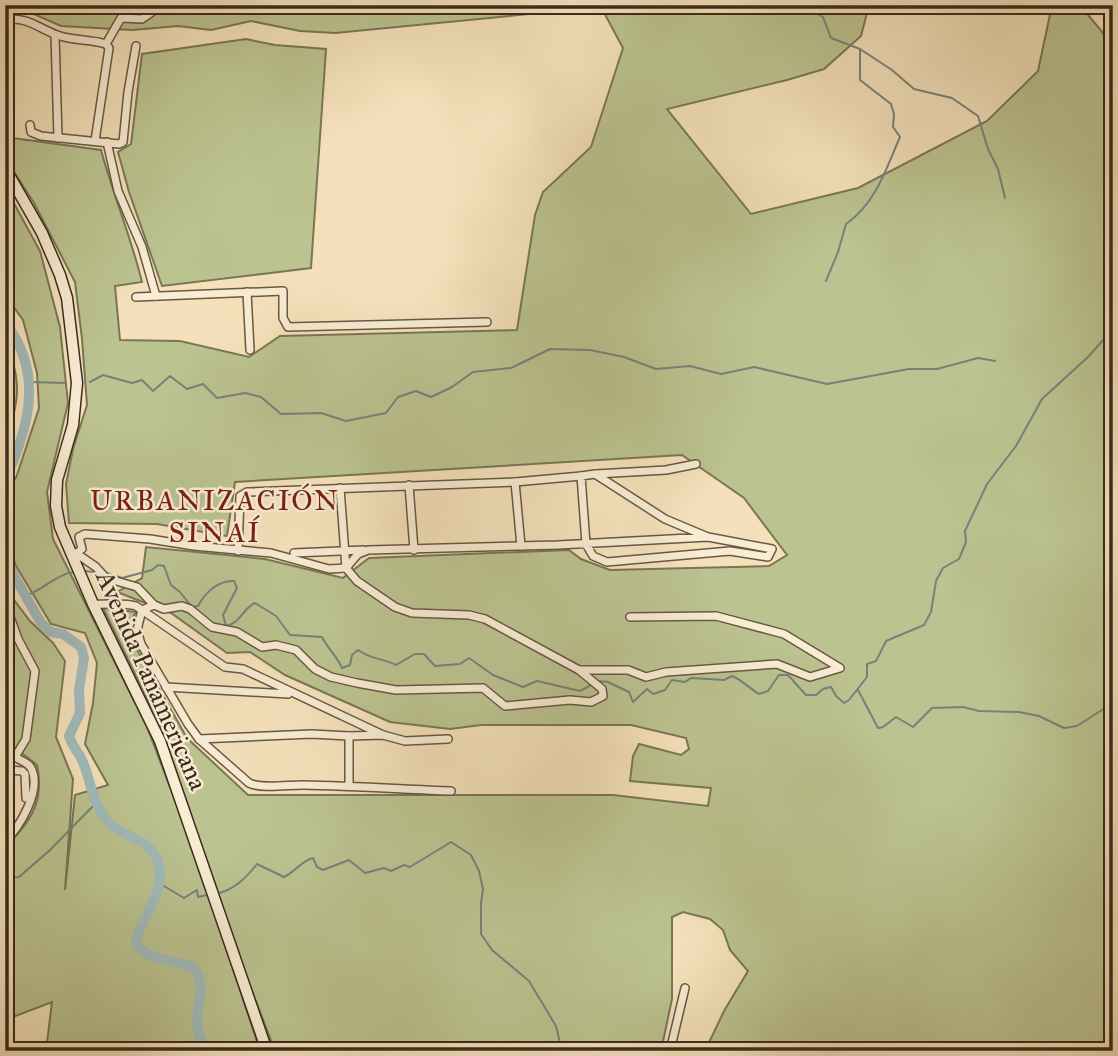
<svg xmlns="http://www.w3.org/2000/svg" width="1118" height="1056" font-family="'IM FELL Great Primer',serif">
<style>
.green{fill:#bbc390;stroke:#7a7657;stroke-width:2}
.lines{fill:none;stroke-linecap:round;stroke-linejoin:round}
.stream{stroke:#78817c;stroke-width:2}
.river{stroke:#a1bbbb;stroke-width:10}
.street-casing{stroke:#685845;stroke-width:10}
.secondary-casing{stroke:#3a2a1e;stroke-width:13}
.street{stroke:#f8ecd3;stroke-width:7}
.secondary{stroke:#f8ecd3;stroke-width:10}
.labels{text-anchor:middle;dominant-baseline:central;stroke-width:5;stroke-linejoin:round;paint-order:stroke}
.street-label{font-size:26px;fill:#3a2a1e;stroke:#f8ecd3}
.neighbourhood-label{font-size:28px;letter-spacing:2px;fill:#7a1f14;stroke:#f8ecd3}
</style>
<rect width="100%" height="100%" fill="#f4e1bb"/>
<filter id="stains"><feTurbulence type="fractalNoise" baseFrequency=".00286" numOctaves="4"/><feColorMatrix values="0 0 0 0 .2 0 0 0 0 .09 0 0 0 0 .02 0 0 0 .5 -.17"/></filter>
<radialGradient id="worn" r=".72"><stop offset=".6" stop-color="#630" stop-opacity="0"/><stop offset="1" stop-color="#630" stop-opacity=".3"/></radialGradient>
<g class="green">
<path d="M5,5H869L861,36L824,69L787,80L667,109L751,214L858,188L987,121L1038,71L1052,5H1080L1113,45V1051H705L724,1011L748,971L730,950L723,930L710,919L683,912L672,917V999L661,1051H275L229,931L163,732L103,608L136,612L128,626L131,639L187,738L248,795H613L708,806L711,788L630,781L633,756L639,744L681,755L689,749L686,738L631,725H481L450,729L390,722L285,675L250,652L227,653L171,613L117,592L142,578L146,547L265,559L343,578L369,558L569,550L581,559L610,570L769,566L787,555L744,498L682,455L235,482L227,536L157,524L69,523L66,484L73,449L87,405L82,339L75,282L34,203L5,158V137L101,150C113,194 131,237 142,282L115,286L120,340L180,341L249,357L280,336L517,330L535,215L543,192L591,147L623,48L601,7L335,33L300,31L251,21L211,30L178,26L132,30L61,26L25,10L5,12Z"/>
<path d="M246,39L275,45L326,49L311,268L162,286L129,192L118,152L131,144L142,54Z"/>
<path d="M5,187L40,251L60,327L68,403L47,492L53,539L147,727L193,847L260,1051H46L52,1002L5,1020V848C30,822 45,802 37,765L5,740V588L30,621L53,643L65,661L56,737L73,779L65,890L75,795L108,785L85,744L93,703L97,663L85,633L51,624L16,566L5,537V499L17,475L39,408L37,373L23,320L5,295Z"/>
<path d="M5,338C23,384 19,399 5,445Z"/>
</g>
<g class="lines">
<g class="stream">
<path d="M51,5H55"/>
<path d="M802,5L823,17L831,38L860,49L892,70L914,89L952,98L978,116L988,149L998,169L1005,198"/>
<path d="M826,281L838,252L846,224C876,203 886,169 900,137L893,127L894,114L891,104L860,80V49"/>
<path d="M30,382L65,383"/>
<path d="M90,382L103,375L132,383L142,380L153,391L170,376L187,389L203,384L217,398L245,393L261,397L281,414L321,413L346,421L386,413L398,397L416,391L431,397L452,387L473,372L511,368L550,349L590,350L624,357L656,369L690,366L721,374L754,367L827,384L909,369H937L978,358L995,361"/>
<path d="M83,571L95,572"/>
<path d="M104,572L122,578L152,570L158,565L164,566L171,585L180,592L192,607L198,606C205,593 218,580 234,581L237,588L223,615L226,626C241,623 242,609 255,603L276,616L290,635L322,637C328,649 337,656 342,668L350,665L352,655L358,650C372,660 382,658 396,665L415,654H424L435,666L460,664L469,658L493,675L523,687L537,681L580,691L593,684"/>
<path d="M25,596C42,591 56,574 74,572"/>
<path d="M598,681L608,682L629,692L633,702L647,689L653,694L665,690L672,680L685,682L691,678L724,680L732,676C742,680 749,688 759,694L768,691L779,675H788L806,695H816L823,689L831,687L836,696L844,703L849,700L867,677V664L876,661L886,641L924,625L931,612L936,581L943,568L959,559L966,542L965,531L987,484L1016,446L1042,399L1088,357L1113,329"/>
<path d="M858,690L878,728L883,727L896,717L913,727L932,708L963,707L979,711L1019,712L1039,716L1064,728L1077,726L1113,703"/>
<path d="M5,878L19,877L50,850L96,803"/>
<path d="M159,883L184,898L197,890L198,897L207,895"/>
<path d="M216,894C234,890 246,878 257,864L284,877C295,872 301,861 313,858L317,867L323,870L349,860L365,873L384,868L391,871L404,865L410,867L451,842L471,855L479,871L483,889L481,903V934L492,950L529,981L556,1026L562,1051"/>
</g>
<g class="river">
<path d="M5,323C34,359 34,401 20,442C16,454 13,467 5,477"/>
<path d="M5,560L41,623L51,632L63,634L81,647L84,658L79,690L80,713L69,736C72,746 78,751 82,760C92,782 92,810 114,827C128,838 147,839 156,857C174,892 126,934 138,947C150,960 177,961 193,967C214,991 183,1019 206,1046V1051"/>
</g>
<g class="street-casing">
<g id="street">
<path d="M5,20C27,16 38,28 57,35C73,41 90,39 106,44"/>
<path d="M55,35L58,138"/>
<path d="M30,125L31,132L41,136L119,144L123,142L128,92L136,46"/>
<path d="M95,141L109,48L106,44L121,18L142,19L162,5"/>
<path d="M107,142L118,191L142,247L156,296"/>
<path d="M247,292L250,350"/>
<path d="M136,297L283,291V318L288,327L487,322"/>
<path d="M596,474L666,470L696,464"/>
<path d="M515,482L521,546"/>
<path d="M409,485L414,550"/>
<path d="M340,488L346,568L357,581L395,607L412,613L469,615L485,619L579,670H628L646,677L666,672L777,664L810,677L840,668L784,634L716,616L630,617"/>
<path d="M238,551L240,496L247,492L515,482L581,476"/>
<path d="M294,553L363,550"/>
<path d="M77,554L96,567L106,578L137,587L154,605"/>
<path d="M72,556L82,549L79,537L85,534L150,539L194,546L271,553L329,569L346,568L358,554L368,550L558,545L708,537L772,549L768,557L730,551L607,562L593,556L586,544L581,476L595,474L665,519L708,537"/>
<path d="M93,604C108,605 122,602 136,606L225,667L243,669L383,735"/>
<path d="M166,687L288,694"/>
<path d="M199,739L312,734L349,736L383,735L405,741L448,739"/>
<path d="M5,766L9,770L22,771L25,774L26,798"/>
<path d="M349,786V736"/>
<path d="M451,791C401,789 352,786 303,785C287,785 261,789 249,783L199,739L188,724L141,644L137,630L142,610L154,605L164,609L182,606L190,609L212,627L237,632L262,647L276,645L296,650L315,669L331,677L357,683L396,690L483,688L505,706L570,700L591,702L603,696L602,689L579,670"/>
<path d="M5,841C20,827 41,791 32,770C30,763 21,761 15,757L26,739L35,671L18,639L10,617"/>
<path d="M670,1051L685,988"/>
</g>
</g>
<g class="secondary-casing">
<path id="secondary" d="M5,168L42,233L60,275L67,298L77,383L73,425L57,480L56,506L60,527L93,604L160,741L267,1051"/>
</g>
<use href="#street" class="street"/>
<use href="#secondary" class="secondary"/>
</g>
<g class="labels">
<g class="street-label">
<text transform="translate(152 680) rotate(66)">Avenida Panamericana</text>
</g>
<g class="neighbourhood-label">
<text x="215" y="500">URBANIZACIÓN<tspan x="215" dy="32">SINAÍ</tspan></text>
</g>
</g>
<rect width="1118" height="1056" fill="none" stroke="#f4e1bb" stroke-width="28"/>
<rect x="7" y="7" width="1104" height="1042" fill="none" stroke="#3a2a1e" stroke-width="3.5"/>
<rect x="14" y="14" width="1090" height="1028" fill="none" stroke="#3a2a1e" stroke-width="2"/>
<rect width="100%" height="100%" filter="url(#stains)"/>
<rect width="100%" height="100%" fill="url(#worn)"/>
</svg>
